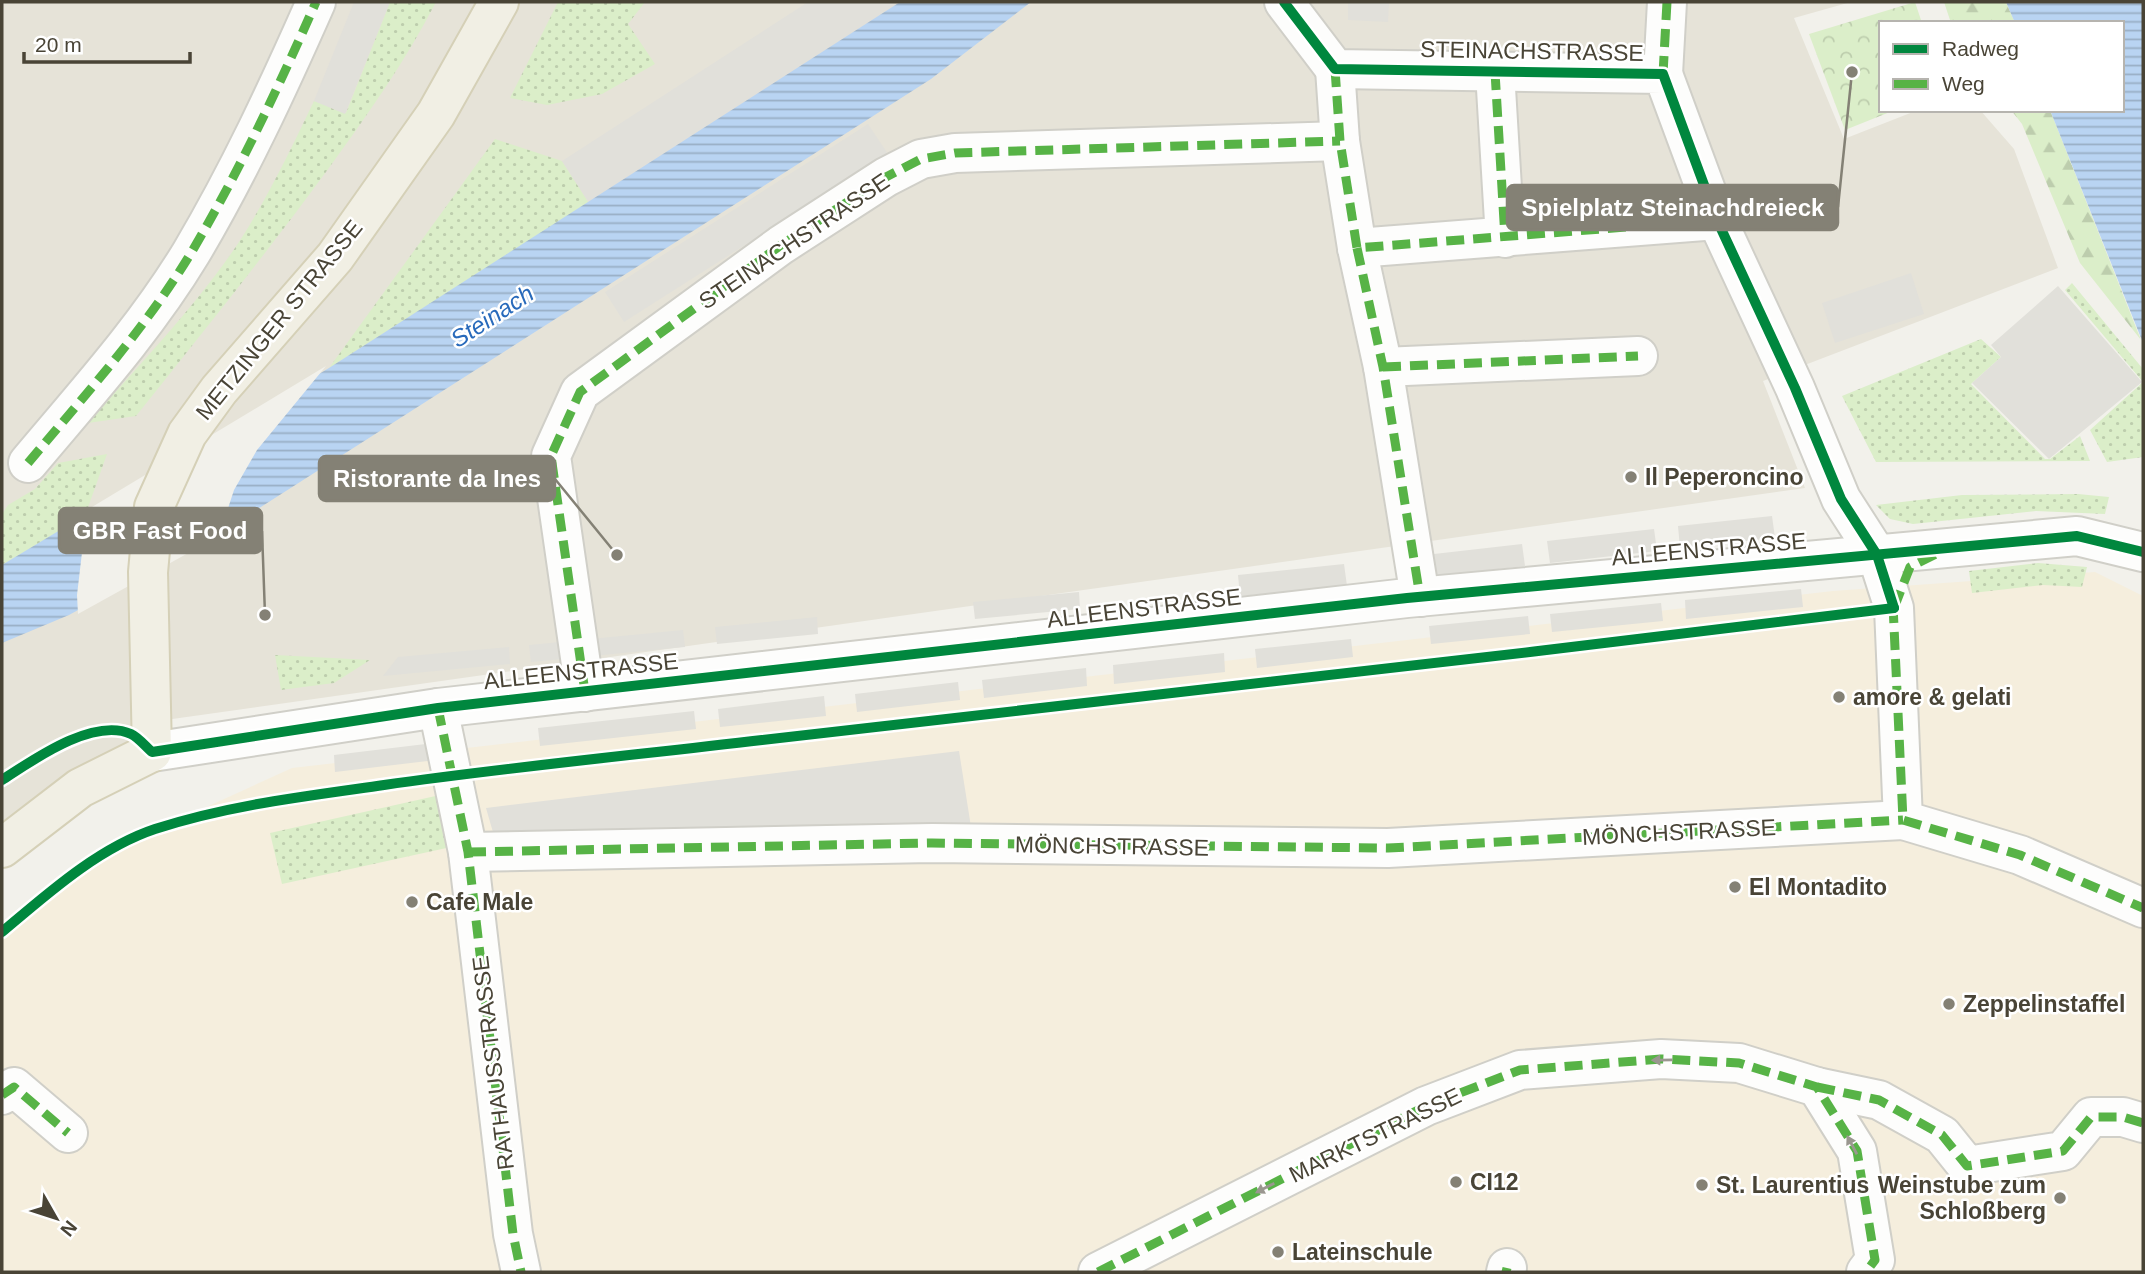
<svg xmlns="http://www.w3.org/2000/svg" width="2145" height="1274" font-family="Helvetica,sans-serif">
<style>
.residential{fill:#e6e3d8}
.commercial{fill:#f5eedd}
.grass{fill:url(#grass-dots)}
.forest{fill:url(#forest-firs)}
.park{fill:url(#park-crowns)}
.parking{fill:#e1e0da}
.water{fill:url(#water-rules)}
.pier{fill:#f2f1eb}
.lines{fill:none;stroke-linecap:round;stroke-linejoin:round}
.minor-casing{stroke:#d0cfc8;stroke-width:42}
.major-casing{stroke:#d5d0b7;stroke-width:42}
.minor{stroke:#fdfdfc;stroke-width:38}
.major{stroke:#f1efe4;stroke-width:38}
.quiet{stroke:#57b346;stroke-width:9;stroke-dasharray:18 9;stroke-linecap:butt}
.cycleway-casing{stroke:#fff;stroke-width:15}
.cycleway{stroke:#00873e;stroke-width:10}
.oneway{fill:#9a978f}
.poi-dot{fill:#848175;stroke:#fff;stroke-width:2.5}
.labels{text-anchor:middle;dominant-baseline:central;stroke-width:5;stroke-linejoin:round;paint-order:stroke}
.street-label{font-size:23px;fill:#494436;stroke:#fff}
.poi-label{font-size:23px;font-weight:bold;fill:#494436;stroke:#fff;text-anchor:start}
.water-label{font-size:24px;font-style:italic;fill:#286abb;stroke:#fff}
.leader{fill:none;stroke:#848175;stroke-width:2.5}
.callout-dot{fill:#848175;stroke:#fff;stroke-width:2.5}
.callout{fill:#848175;stroke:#848175;stroke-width:2.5}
.callout-label{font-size:24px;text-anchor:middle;font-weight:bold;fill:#fff}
</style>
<defs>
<pattern id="grass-dots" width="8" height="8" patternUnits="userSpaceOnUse" patternTransform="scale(1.75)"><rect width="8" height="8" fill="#dbeec9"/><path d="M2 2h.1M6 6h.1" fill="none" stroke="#bdcdad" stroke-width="1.8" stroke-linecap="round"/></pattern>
<pattern id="forest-firs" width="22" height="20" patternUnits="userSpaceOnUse" patternTransform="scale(1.75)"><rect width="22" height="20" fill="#dbeec9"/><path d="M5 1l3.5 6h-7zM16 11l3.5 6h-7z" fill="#bdcdad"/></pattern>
<pattern id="park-crowns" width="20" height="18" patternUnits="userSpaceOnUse" patternTransform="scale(1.75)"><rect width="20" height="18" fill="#dbeec9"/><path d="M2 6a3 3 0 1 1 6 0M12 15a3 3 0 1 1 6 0" fill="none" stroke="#bdcdad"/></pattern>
<pattern id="water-rules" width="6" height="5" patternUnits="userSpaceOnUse" patternTransform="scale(1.75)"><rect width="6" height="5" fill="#b9d4f2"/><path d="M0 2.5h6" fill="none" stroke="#98aec5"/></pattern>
</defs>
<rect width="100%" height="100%" fill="#f2f1eb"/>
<path class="residential" d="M2,2H1851L1794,18L1844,139L1918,110H1980L2014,149L2058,268L1763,381L1805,488L151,722L2,847Z"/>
<path class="commercial" d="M2095,572L2143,596V1272H2V929L86,862L292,768L1833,591Z"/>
<g class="grass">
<path d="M390,2H436C405,62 366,117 326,172C265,255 200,336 136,416L88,423C138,366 197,305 239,242C268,197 291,149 314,101L346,113Z"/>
<path d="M558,2H645L628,24L655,64L602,94L547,105L510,98Z"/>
<path d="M495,139L562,161L589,203L329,368Z"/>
<path d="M2072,283L2143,369V457L2107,462L2090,430L2143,382L2065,290Z"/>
<path d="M1981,339L2001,357L1971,384L2045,459H2050L2080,436L2090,461L1876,462L1842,396Z"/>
<path d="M107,454L85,516L2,565V514L8,505L35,489L58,463Z"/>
<path d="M2078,494L2109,497L2105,514L2036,511L1913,524L1890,519L1876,505L1962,495Z"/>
<path d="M2038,563L2087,567L2082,587L2043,585L1972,593L1969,571Z"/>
<path d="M275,655L370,660L334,683L281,690Z"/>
<path d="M440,795L451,847L282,884L270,833Z"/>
</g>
<g class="forest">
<path d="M1944,2H2006L2015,23H1951Z"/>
<path d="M2011,110H2050L2141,340L2080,263L2022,124Z"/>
</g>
<path class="park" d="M1915,2L1922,23H1881V110H1895L1845,130L1809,34Z"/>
<g class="parking">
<path d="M354,2H390L345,114L314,101Z"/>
<path d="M808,2H900L589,203L562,161Z"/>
<path d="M1348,2H1389L1388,22L1348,20Z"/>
<path d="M868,124L888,154L624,322L605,292Z"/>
<path d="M1911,273L1924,314L1835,343L1822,303Z"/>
<path d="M2058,286L2142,382L2049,459L1972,383L2001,357L1991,345Z"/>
<path d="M1772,516L1775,538L1680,548L1678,526Z"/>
<path d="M1654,529L1657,551L1550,563L1547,541Z"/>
<path d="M1522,544L1525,566L1436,576L1434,554Z"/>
<path d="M1344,564L1347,586L1240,596L1238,575Z"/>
<path d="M1801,589L1803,607L1686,619L1685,600Z"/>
<path d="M1079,592L1080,609L975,619L973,602Z"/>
<path d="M1661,603L1663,621L1552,632L1550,614Z"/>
<path d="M1528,616L1530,634L1431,644L1429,626Z"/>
<path d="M817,617L818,634L717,644L715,627Z"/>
<path d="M683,630L685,647L531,662L529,645Z"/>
<path d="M1351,639L1353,657L1257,668L1255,649Z"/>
<path d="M509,647L510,664L383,676L398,657Z"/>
<path d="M1224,653L1225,672L1114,684L1113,665Z"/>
<path d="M1086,668L1087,686L984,698L982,680Z"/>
<path d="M958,682L960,700L857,712L855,694Z"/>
<path d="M824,696L826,716L720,727L718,709Z"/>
<path d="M694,711L696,729L540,746L538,728Z"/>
<path d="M434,743L436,760L335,772L334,755Z"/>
<path d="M959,751L971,827L497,846L486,808Z"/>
</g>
<g class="water">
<path d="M900,2H1031L931,79L228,528L69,615L2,643V565L329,368Z"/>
<path d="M2006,2H2143V343L2050,110H2122V23H2015Z"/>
</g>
<path class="pier" d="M326,366L257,450L234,490L219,536L78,614L77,595L87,510Z"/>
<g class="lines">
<g class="minor-casing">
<g id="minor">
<path d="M1284,2L1335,69L1663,74L1717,220L1795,388L1841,499L1877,555L1894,608L1903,820L2020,855L2143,908"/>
<path d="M1335,69L1340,141L1357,248L1717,220"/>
<path d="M1495,72L1505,238"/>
<path d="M1663,74L1667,2"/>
<path d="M1357,248L1383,367L1420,597"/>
<path d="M1383,367L1638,356"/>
<path d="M28,463C85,395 145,329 191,253C239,172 278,88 316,2"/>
<path d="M585,692L551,456L580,392L781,245L886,177L921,159L955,153L1340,141"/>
<path d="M438,708L468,852L513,1234L521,1272"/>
<path d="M152,752L438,708L1407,598L2077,536L2143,552"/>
<path d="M468,852L932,843L1388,848L1903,820"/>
<path d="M1817,1087L1879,1100L1942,1135L1967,1166L2063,1151L2091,1117H2123L2143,1123"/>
<path d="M2,1095L14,1087L68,1133"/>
<path d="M1098,1272L1426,1106L1520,1070L1661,1059L1739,1063L1817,1087L1857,1151L1875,1260L1866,1272"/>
<path d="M1506,1272L1507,1268"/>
</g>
</g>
<g class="major-casing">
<path id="major" d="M2,848L80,788L152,752L148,572L154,507L187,434L219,390L335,257L436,114L499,2"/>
</g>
<use href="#minor" class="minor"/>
<use href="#major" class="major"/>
<g class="quiet">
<path d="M1335,69L1340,141L1357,248L1717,220"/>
<path d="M1495,72L1505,238"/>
<path d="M1663,74L1667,2"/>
<path d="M1357,248L1383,367L1420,597"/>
<path d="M1383,367L1638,356"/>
<path d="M28,463C85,395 145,329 191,253C239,172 278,88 316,2"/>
<path d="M1893,605L1903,820L2020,855L2143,908"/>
<path d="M1894,608L1910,567L1936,554"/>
<path d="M585,692L551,456L580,392L781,245L886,177L921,159L955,153L1340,141"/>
<path d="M438,708L468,852L513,1234L521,1272"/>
<path d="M468,852L932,843L1388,848L1903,820"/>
<path d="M1817,1087L1879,1100L1942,1135L1967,1166L2063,1151L2091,1117H2123L2143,1123"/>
<path d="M2,1095L14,1087L68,1133"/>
<path d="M1098,1272L1426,1106L1520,1070L1661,1059L1739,1063L1817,1087L1857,1151L1875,1260L1866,1272"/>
<path d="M1506,1272L1507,1268"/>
</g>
<g class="cycleway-casing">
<g id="cycleway">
<path d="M1284,2L1335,69L1663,74L1717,220L1795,388L1841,499L1877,555L1894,608"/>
<path d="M2,780C33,760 93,717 131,734C138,737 146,747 152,752L438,708L1407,598L2077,536L2143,552"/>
<path d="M2,932C47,894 98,848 155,829C229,805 307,796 384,785C510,767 636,755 762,740C1139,697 1517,655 1894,608"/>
</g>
</g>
<use href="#cycleway" class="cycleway"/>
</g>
<defs><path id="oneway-solid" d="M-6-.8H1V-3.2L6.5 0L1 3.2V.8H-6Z" transform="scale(1.75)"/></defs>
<g class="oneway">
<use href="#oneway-solid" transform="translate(1662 1060) rotate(179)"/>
<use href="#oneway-solid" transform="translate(1852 1145) rotate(-118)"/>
<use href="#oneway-solid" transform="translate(1265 1188) rotate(153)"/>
</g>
<g class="poi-dot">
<circle cx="1631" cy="477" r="7"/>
<circle cx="1839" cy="697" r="7"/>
<circle cx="1735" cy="887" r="7"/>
<circle cx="412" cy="902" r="7"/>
<circle cx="1949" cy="1004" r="7"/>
<circle cx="1456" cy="1182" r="7"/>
<circle cx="1702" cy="1185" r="7"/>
<circle cx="2060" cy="1198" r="7"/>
<circle cx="1278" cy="1252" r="7"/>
</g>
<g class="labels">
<g class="street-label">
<text transform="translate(1532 51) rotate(1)">STEINACHSTRASSE</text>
<text transform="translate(794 241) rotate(-34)">STEINACHSTRASSE</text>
<text transform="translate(279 320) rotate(-51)">METZINGER STRASSE</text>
<text transform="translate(1709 549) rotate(-5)">ALLEENSTRASSE</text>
<text transform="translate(1144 608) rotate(-7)">ALLEENSTRASSE</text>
<text transform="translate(581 671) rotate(-6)">ALLEENSTRASSE</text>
<text transform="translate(1679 832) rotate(-3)">MÖNCHSTRASSE</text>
<text transform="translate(1112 846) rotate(1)">MÖNCHSTRASSE</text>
<text transform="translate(493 1063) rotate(-97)">RATHAUSSTRASSE</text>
<text transform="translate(1375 1135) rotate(-26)">MARKTSTRASSE</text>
</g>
<g class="poi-label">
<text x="1645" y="477">Il Peperoncino</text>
<text x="1853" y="697">amore &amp; gelati</text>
<text x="1749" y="887">El Montadito</text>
<text x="426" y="902">Cafe Male</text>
<text x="1963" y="1004">Zeppelinstaffel</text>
<text x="1470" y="1182">CI12</text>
<text x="1716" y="1185">St. Laurentius</text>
<text x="2046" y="1185" text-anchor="end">Weinstube zum<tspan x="2046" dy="26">Schloßberg</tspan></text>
<text x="1292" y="1252">Lateinschule</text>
</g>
<g class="water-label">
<text transform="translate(492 316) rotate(-33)">Steinach</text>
</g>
</g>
<path class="leader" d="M1852 72L1838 207M617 555L555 479M265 615L262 531"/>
<g class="callout-dot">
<circle cx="1852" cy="72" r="7"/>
<circle cx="617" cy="555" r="7"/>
<circle cx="265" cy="615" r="7"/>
</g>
<g class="callout">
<rect x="1507" y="185" width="331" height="45" rx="7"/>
<rect x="319" y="456" width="236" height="45" rx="7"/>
<rect x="59" y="508" width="203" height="45" rx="7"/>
</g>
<g class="callout-label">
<text x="1673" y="216">Spielplatz Steinachdreieck</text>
<text x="437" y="487">Ristorante da Ines</text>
<text x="160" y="539">GBR Fast Food</text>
</g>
<rect width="2145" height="1274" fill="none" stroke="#494436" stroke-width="7"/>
<rect x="1879" y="21" width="245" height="91" fill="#ffffff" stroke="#b6b4af" stroke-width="2"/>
<rect x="1893" y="44" width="35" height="10" fill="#00873e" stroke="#b6b4af" stroke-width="2"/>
<text x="1942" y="56" font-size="21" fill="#494436">Radweg</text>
<rect x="1893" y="79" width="35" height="10" fill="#57b346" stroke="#b6b4af" stroke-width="2"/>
<text x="1942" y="91" font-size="21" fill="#494436">Weg</text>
<g transform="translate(56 1218) rotate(129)" stroke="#ffffff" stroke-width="5" paint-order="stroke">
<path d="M0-5L12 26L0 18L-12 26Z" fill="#494436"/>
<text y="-10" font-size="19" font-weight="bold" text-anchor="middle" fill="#494436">N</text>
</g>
<path d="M24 52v10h166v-10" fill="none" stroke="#494436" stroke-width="3.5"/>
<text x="35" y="52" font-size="21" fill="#494436" stroke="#ffffff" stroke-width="5" paint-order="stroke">20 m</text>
</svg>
